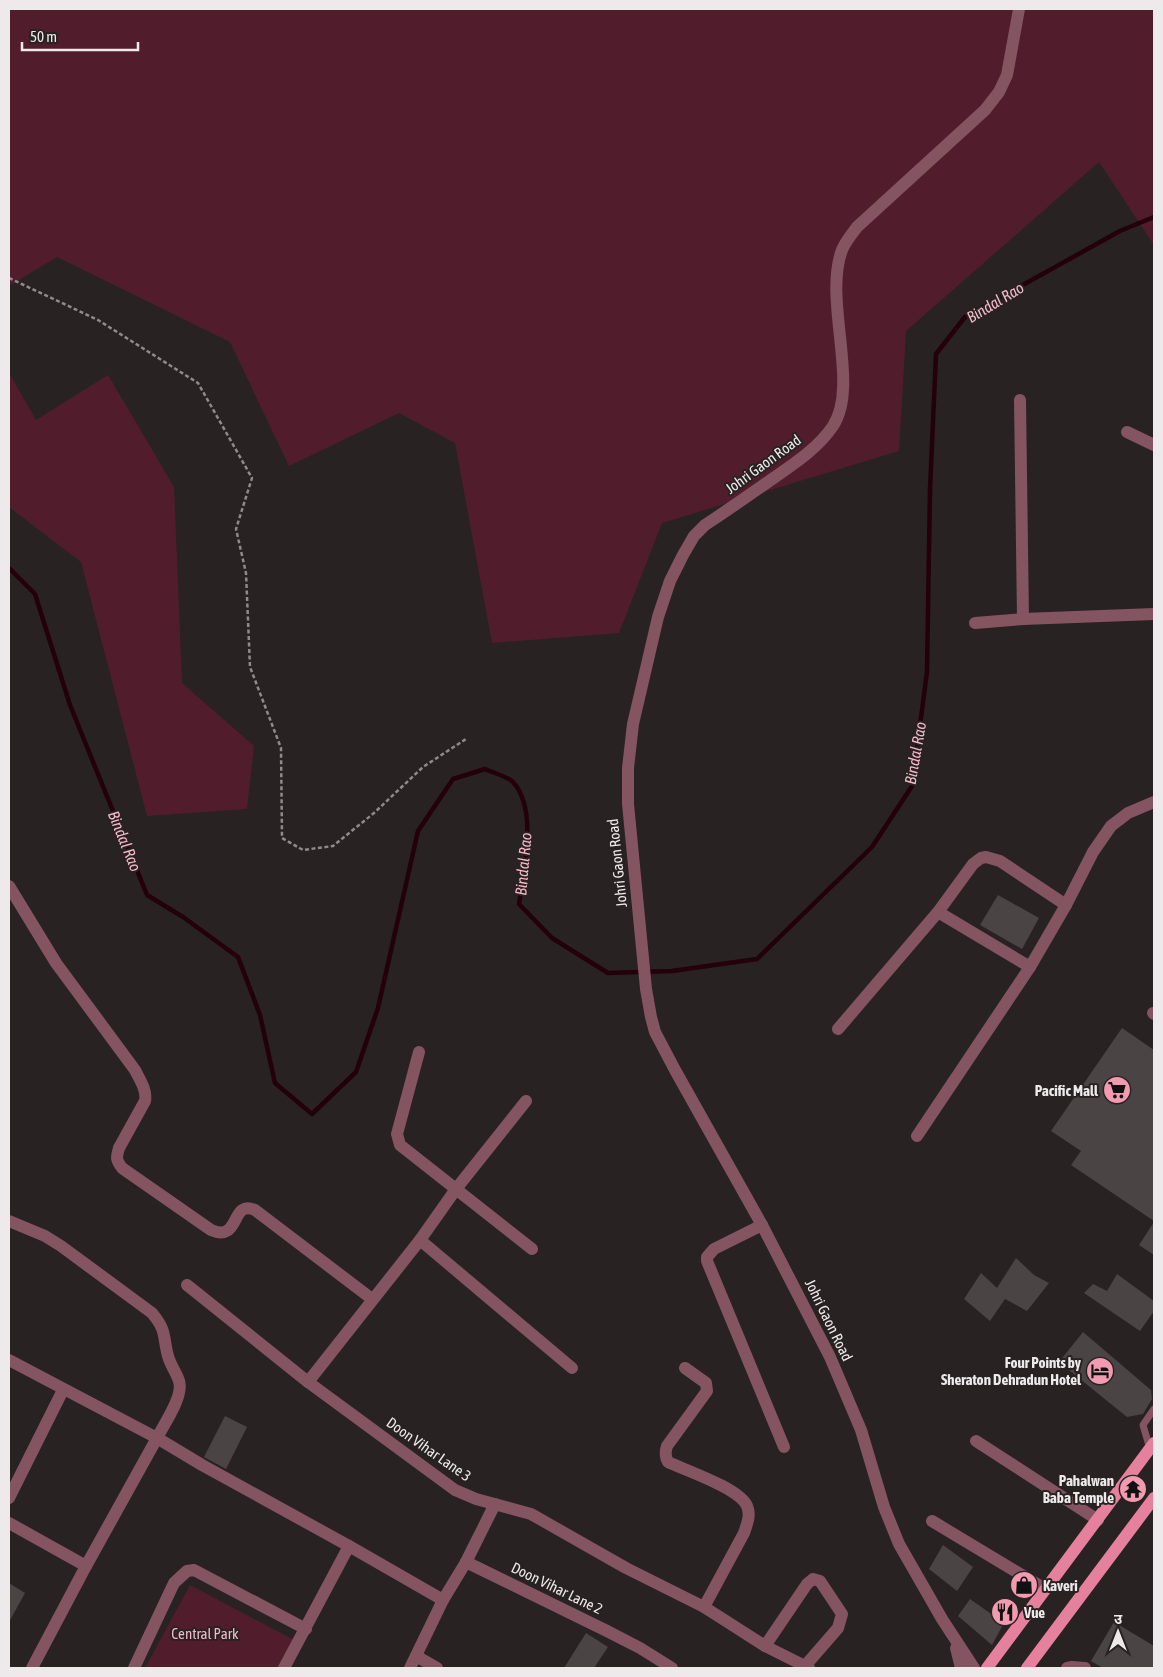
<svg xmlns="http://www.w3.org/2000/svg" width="1163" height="1677" font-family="'Asap Condensed','Noto Sans Devanagari',sans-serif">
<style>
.green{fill:#511d2d}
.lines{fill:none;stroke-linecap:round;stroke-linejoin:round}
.stream{stroke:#23000b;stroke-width:4.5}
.building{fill:#4a4445}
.path{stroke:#8f8a8b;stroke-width:2.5;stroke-dasharray:4 2.5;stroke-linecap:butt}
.service{stroke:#845460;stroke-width:7}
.minor{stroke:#845460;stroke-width:12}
.primary{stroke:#e5819c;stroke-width:12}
.labels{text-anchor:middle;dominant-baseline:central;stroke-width:4;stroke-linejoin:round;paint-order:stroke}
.street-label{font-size:15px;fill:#eeeaeb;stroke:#282223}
.poi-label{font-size:15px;font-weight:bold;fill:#eeeaeb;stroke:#282223;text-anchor:end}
.park-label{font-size:15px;fill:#f4b9c7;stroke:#282223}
.water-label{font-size:16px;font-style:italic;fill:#f4b9c6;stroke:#282223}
</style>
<rect width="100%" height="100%" fill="#282223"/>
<g class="green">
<path d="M9,9H1154V245L1099,162L906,331L899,451L662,523L619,633L492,643L455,443L399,413L289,466L230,342L57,257L9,286Z"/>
<path d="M9,373L36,420L108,375L174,487L182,683L254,746L247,809L147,816L81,562L9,507Z"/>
<path d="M190,1585L294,1640L279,1668H145Z"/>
</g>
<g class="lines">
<path class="stream" d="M9,568L35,594L70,705L147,895L183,917L238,957L260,1015L275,1083L312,1114L356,1072L378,1008L418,831L453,779L485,769C493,773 507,776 513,782C538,809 524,871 519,904L552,938L608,973L672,971L757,959L872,847L912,786L927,672L930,489L936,354L965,317L1120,231L1154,217"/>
</g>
<g class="building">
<path d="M998,895L1039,918L1022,949L980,925Z"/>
<path d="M1122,1028L1154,1050V1221L1071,1165L1081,1151L1051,1131Z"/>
<path d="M1154,1222V1255L1139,1245Z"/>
<path d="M1016,1258L1034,1275L1049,1283L1027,1311L1005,1299L990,1321L964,1299L981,1273L997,1288Z"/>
<path d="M1117,1274L1154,1301V1311L1140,1331L1084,1293L1093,1284L1107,1291Z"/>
<path d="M1083,1332L1151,1390L1152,1399L1143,1414L1127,1417L1059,1362Z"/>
<path d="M225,1416L247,1427L226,1469L204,1457Z"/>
<path d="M943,1545L973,1567L957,1591L929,1569Z"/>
<path d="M9,1583L25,1593L9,1622Z"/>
<path d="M970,1599L1004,1623L992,1645L958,1616Z"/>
<path d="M1114,1622L1154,1646V1668H1103L1091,1661Z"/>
<path d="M586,1633L608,1647L594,1668H564Z"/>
</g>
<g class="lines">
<path class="path" d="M9,278L98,320L198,383L252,478L236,529L246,573L250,667L281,748L282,838L303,850L333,846L374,813L423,767L466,739"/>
<path class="service" d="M1150,1449L1143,1425L1154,1409"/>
<g class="minor">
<path d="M1020,400L1023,619"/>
<path d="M1127,432L1154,445"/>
<path d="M975,623L1023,619L1154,614"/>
<path d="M9,886L56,963L135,1070C140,1080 147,1090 145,1101L119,1148C116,1158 116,1160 122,1168L211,1230C241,1243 230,1199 255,1210L372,1299"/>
<path d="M938,912L1030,967"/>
<path d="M1153,1013L1154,1014"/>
<path d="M838,1029L938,912L973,864L981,858L986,857L1000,861L1066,905"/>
<path d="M419,1052L397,1134L400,1145L532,1249"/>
<path d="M917,1136L1030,967L1066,905L1093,852L1111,826L1128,813L1154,802"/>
<path d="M9,1221L45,1236L61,1246L152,1313C166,1330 163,1334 167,1352C169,1364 176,1371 179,1381C184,1396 164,1424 157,1438L202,1465L349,1546L284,1668"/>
<path d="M762,1225L714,1249L707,1257V1261L784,1447"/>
<path d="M420,1240L456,1189L526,1101"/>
<path d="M187,1285L308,1382L455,1490L476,1499L531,1514L626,1568L704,1607L765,1646L809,1668"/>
<path d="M9,1360L157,1438L86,1566L9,1523"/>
<path d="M685,1368L706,1383L707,1391L667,1446C665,1452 665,1457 668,1462C687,1471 739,1488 747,1506C751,1515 747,1524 744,1533L704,1607"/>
<path d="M308,1382L420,1240L572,1368"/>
<path d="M976,1441L1098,1520"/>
<path d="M9,1498L63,1390"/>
<path d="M932,1521L1045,1589"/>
<path d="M349,1546L443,1600L410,1668"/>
<path d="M466,1562L495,1504"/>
<path d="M443,1600L466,1562L607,1631L640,1648L672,1668"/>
<path d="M765,1646L807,1584L813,1579L820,1581L842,1614L838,1628L805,1666"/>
<path d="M956,1648L961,1668"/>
<path d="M416,1656L437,1668"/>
<path d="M32,1668L86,1566"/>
<path d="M134,1668L174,1583L187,1571L194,1570L306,1629"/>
<path d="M974,1668L942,1619L899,1544L884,1507L861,1430L830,1357L762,1225L675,1070L655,1032L651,1017L646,989L628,804V768L633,724L658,617L670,581L683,555L694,536L705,525C725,512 745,498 765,484C789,467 816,451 833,426C860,385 823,300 842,250C845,242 852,234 857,227L985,110L999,92L1007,75L1019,9"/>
<path d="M1067,1668L1072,1667L1085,1668"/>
</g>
<g class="primary">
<path d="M987,1668L1154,1443"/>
<path d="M1027,1668L1154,1498"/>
</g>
</g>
<defs>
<g id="supermarket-disc" transform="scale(1.4375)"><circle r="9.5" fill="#f29ab0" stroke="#282223"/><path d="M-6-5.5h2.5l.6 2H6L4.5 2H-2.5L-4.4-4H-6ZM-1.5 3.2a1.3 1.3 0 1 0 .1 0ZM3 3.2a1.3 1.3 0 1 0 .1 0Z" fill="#111"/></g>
<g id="hotel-disc" transform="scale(1.4375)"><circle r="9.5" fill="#f29ab0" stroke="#282223"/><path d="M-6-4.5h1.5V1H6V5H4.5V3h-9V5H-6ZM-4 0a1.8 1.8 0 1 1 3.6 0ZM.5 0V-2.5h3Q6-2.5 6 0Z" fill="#111"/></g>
<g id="temple-disc" transform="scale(1.4375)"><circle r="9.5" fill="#f29ab0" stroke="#282223"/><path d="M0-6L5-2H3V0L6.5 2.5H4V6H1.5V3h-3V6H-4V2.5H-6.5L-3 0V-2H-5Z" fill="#111"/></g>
<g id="shop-disc" transform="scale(1.4375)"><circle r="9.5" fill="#f29ab0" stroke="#282223"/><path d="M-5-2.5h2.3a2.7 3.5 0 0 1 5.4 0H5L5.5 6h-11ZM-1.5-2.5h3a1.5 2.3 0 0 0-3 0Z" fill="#111"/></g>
<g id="restaurant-disc" transform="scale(1.4375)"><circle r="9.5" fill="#f29ab0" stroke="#282223"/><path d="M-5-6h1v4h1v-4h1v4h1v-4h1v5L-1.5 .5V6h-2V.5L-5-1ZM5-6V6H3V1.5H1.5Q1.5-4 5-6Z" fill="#111"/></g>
</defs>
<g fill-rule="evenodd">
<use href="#supermarket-disc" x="1117" y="1090"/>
<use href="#hotel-disc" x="1100" y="1371"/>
<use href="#temple-disc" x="1133" y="1489"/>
<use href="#shop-disc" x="1024" y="1585"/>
<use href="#restaurant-disc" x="1005" y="1612"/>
</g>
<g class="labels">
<g class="street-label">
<text transform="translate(763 464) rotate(-36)">Johri Gaon Road</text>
<text transform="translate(617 863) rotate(-96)">Johri Gaon Road</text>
<text transform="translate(829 1320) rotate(64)">Johri Gaon Road</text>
<text transform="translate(429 1449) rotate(35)">Doon Vihar Lane 3</text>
<text transform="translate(557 1588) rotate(26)">Doon Vihar Lane 2</text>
</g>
<g class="poi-label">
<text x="1098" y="1090">Pacific Mall</text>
<text x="1081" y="1362">Four Points by<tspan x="1081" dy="17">Sheraton Dehradun Hotel</tspan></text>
<text x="1114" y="1480">Pahalwan<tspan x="1114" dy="17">Baba Temple</tspan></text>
<text x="1043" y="1585" text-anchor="start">Kaveri</text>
<text x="1024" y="1612" text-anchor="start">Vue</text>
</g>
<g class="park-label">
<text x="205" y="1633">Central Park</text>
</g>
<g class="water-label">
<text transform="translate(995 302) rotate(-31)">Bindal Rao</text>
<text transform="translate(915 753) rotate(-80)">Bindal Rao</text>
<text transform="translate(125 841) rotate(68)">Bindal Rao</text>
<text transform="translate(523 864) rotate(-85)">Bindal Rao</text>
</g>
</g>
<rect width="1163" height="1677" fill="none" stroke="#eeeaeb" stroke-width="20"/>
<g transform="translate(1118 1632)" stroke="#282223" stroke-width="4" paint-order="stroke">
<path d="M0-4L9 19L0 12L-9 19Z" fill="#eeeaeb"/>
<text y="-8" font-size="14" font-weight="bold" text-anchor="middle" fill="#eeeaeb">उ</text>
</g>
<path d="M22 42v8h116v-8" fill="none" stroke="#eeeaeb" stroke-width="2.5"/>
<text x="30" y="42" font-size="15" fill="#eeeaeb" stroke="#282223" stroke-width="4" paint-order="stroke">50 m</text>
</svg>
